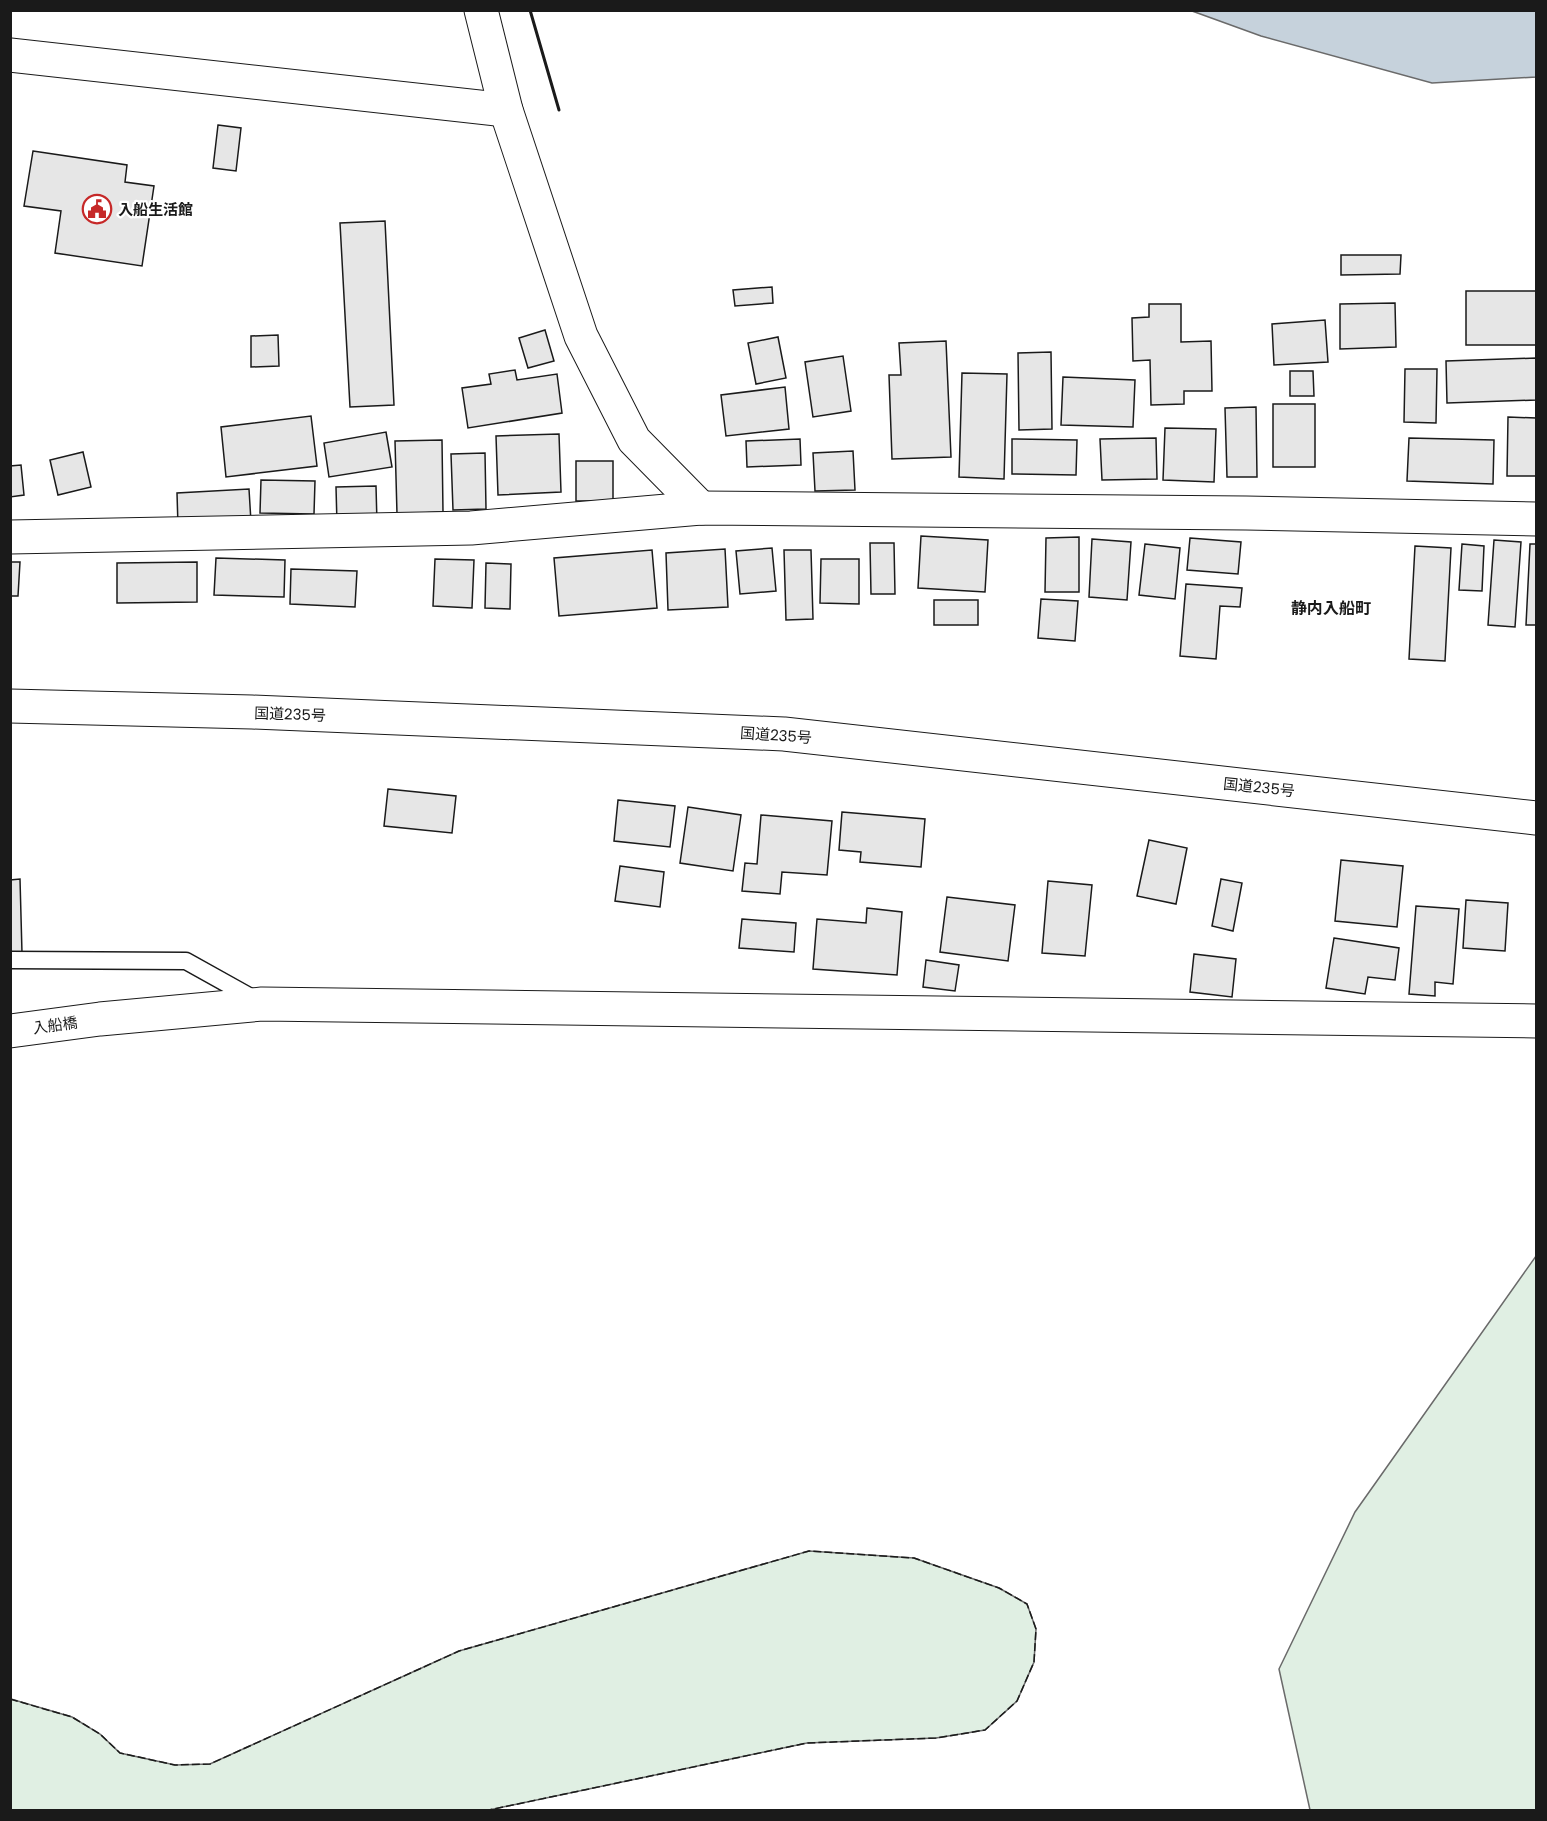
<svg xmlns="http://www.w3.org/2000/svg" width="1547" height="1821" font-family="Poppins,'Noto Sans JP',sans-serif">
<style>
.green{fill:#e0efe3;stroke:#6a6a6a;stroke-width:1.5}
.water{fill:#c6d2dc;stroke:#6a6a6a;stroke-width:1.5}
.building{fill:#e6e6e6;stroke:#1a1a1a;stroke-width:1.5}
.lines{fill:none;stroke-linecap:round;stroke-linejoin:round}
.lane-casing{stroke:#1a1a1a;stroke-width:19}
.street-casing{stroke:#1a1a1a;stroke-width:35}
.secondary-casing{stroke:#1a1a1a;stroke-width:35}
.highway-casing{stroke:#1a1a1a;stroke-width:35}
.lane{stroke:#fff;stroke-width:16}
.street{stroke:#fff;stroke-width:33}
.secondary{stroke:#fff;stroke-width:33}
.highway{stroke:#fff;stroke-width:33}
.fence{stroke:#1a1a1a;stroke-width:1.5;stroke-dasharray:8 3;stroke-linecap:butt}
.wall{stroke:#1a1a1a;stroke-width:3}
.labels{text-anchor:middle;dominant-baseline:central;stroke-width:4.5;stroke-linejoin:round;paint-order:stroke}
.poi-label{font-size:15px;font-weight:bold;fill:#1a1a1a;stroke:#fff;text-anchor:start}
.street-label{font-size:15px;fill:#1a1a1a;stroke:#fff}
.neighbourhood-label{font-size:16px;font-weight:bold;fill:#1a1a1a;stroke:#fff}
</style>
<rect width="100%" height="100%" fill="#fff"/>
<g class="green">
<path d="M1536,1256V1810H1310L1279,1669L1355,1512Z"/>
<path d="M809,1551L914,1558L999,1588L1027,1604L1036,1629L1034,1662L1017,1701L985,1730L936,1738L807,1743L489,1810H11V1699L72,1717L100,1734L120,1753L175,1765L210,1764L459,1651Z"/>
</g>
<path class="water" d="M1192,11H1536V77L1432,83L1261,36Z"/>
<g class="building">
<path d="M218,125L241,128L236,171L213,168Z"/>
<path d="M33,151L127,165L125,182L154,186L142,266L55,253L61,211L24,206Z"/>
<path d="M385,221L394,405L350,407L340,223Z"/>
<path d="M1341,255H1401L1400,274L1341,275Z"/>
<path d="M772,287L773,303L735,306L733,290Z"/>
<rect x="1466" y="291" width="70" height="54"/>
<path d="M1395,303L1396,347L1340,349V304Z"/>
<path d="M1149,304H1181V342L1211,341L1212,391H1184V404L1151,405L1150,360L1133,361L1132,318L1149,317Z"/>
<path d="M1325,320L1328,362L1274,365L1272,324Z"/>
<path d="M545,330L554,361L528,368L519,338Z"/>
<path d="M278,335L279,366L251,367V336Z"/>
<path d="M778,337L786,378L756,384L748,343Z"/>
<path d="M946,341L951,457L892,459L889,375H901L899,343Z"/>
<path d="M1051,352L1052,429L1019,430L1018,353Z"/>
<path d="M843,356L851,411L813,417L805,362Z"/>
<path d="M1536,358V400L1447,403L1446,361Z"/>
<path d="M1405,369H1437L1436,423L1404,422Z"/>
<path d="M515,370L517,380L557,374L562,413L468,428L462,388L491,384L489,374Z"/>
<path d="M1290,371H1313L1314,396H1290Z"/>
<path d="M962,373L1007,374L1004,479L959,477Z"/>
<path d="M1063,377L1135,380L1133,427L1061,425Z"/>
<path d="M785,387L789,429L726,436L721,395Z"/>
<rect x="1273" y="404" width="42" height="63"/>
<path d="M1256,407L1257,477H1227L1225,408Z"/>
<path d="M311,416L317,466L226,477L221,427Z"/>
<path d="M1508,417L1536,418V476H1507Z"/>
<path d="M1165,428L1216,429L1214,482L1163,480Z"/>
<path d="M386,432L392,467L329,477L324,443Z"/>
<path d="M559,434L561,492L498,495L496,436Z"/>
<path d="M1156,438L1157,479L1102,480L1100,439Z"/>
<path d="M1409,438L1494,440L1493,484L1407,481Z"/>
<path d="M800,439L801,465L747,467L746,441Z"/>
<path d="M1012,439L1077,440L1076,475L1012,474Z"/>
<path d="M442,440L443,512L397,514L395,441Z"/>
<path d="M853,451L855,490L815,491L813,453Z"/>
<path d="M83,452L91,487L58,495L50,460Z"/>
<path d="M485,453L486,509L453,510L451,454Z"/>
<rect x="576" y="461" width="37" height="40"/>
<path d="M21,465L24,495L10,497V466Z"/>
<path d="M261,480L315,481L314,514L260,513Z"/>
<path d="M376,486L377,523L337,524L336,487Z"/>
<path d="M249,489L251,522L178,526L177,493Z"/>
<path d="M921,536L988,540L985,592L918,588Z"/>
<path d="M1079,537V592H1045L1046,538Z"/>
<path d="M1190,538L1241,542L1238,574L1187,570Z"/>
<path d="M1092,539L1131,542L1127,600L1089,597Z"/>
<path d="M1494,540L1521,542L1515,627L1488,625Z"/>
<path d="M870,543H894L895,594H871Z"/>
<path d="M1145,544L1180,548L1175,599L1139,595Z"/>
<path d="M1462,544L1484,546L1482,591L1459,590Z"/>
<path d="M1530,544H1536V625H1526Z"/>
<path d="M1415,546L1451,548L1445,661L1409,659Z"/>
<path d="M772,548L776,591L740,594L736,551Z"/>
<path d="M725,549L728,607L668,610L666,553Z"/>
<path d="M652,550L657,608L559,616L554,558Z"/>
<path d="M784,550H811L813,619L786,620Z"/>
<path d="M216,558L285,560L284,597L214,595Z"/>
<path d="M435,559L474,560L472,608L433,606Z"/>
<path d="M821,559H859V604L820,603Z"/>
<path d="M10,562H20L18,596H10Z"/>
<path d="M197,562V602L117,603V563Z"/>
<path d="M486,563L511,564L510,609L485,608Z"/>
<path d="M291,569L357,571L355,607L290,604Z"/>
<path d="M1186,584L1242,588L1240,607L1220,606L1216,659L1180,656Z"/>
<path d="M1041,599L1078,601L1075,641L1038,638Z"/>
<rect x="934" y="600" width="44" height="25"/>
<path d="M388,789L456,796L452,833L384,826Z"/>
<path d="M618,800L675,806L670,847L614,841Z"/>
<path d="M688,807L741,815L733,871L680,863Z"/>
<path d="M842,812L925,819L921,867L860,862L861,852L839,850Z"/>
<path d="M761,815L832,821L827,875L782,872L780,894L742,891L745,863L757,864Z"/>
<path d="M1149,840L1187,848L1176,904L1137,896Z"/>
<path d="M1341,860L1403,866L1397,927L1335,921Z"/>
<path d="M620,866L664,872L660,907L615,901Z"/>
<path d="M20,879L22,953L10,954V880Z"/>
<path d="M1221,879L1242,883L1233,931L1212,926Z"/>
<path d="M1048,881L1092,885L1085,956L1042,953Z"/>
<path d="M947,897L1015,905L1008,961L940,952Z"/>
<path d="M1466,900L1508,903L1505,951L1463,948Z"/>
<path d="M1416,906L1459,909L1453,984L1435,982V996L1409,994Z"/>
<path d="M867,908L902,912L897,975L813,969L817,919L866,923Z"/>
<path d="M742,919L796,923L794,952L739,948Z"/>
<path d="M1334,938L1399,948L1395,980L1368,977L1365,994L1326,988Z"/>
<path d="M1194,954L1236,959L1232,997L1190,992Z"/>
<path d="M926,960L959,965L955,991L923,987Z"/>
</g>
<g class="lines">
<g class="lane-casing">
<path id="lane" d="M10,960L186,961L256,1000"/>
</g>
<g class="street-casing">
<g id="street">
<path d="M481,10L506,110L581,336L634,440L701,508"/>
<path d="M10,55L506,110"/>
<path d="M10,537L471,528L701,508L1246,513L1536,519"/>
</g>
</g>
<g class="secondary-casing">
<path id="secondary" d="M10,1031L100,1019L262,1004L1536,1021"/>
</g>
<g class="highway-casing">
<path id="highway" d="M10,706L252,712L784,734L1536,818"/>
</g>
<use href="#lane" class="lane"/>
<use href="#street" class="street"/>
<use href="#secondary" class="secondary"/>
<use href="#highway" class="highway"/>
<path class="fence" d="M10,1699L72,1717L100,1734L120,1753L175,1765L210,1764L459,1651L809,1551L914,1558L999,1588L1027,1604L1036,1629L1034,1662L1017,1701L985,1730L936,1738L807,1743L489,1810"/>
<path class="wall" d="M530,10L559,110"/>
</g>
<defs>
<g id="civic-ring" transform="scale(1.5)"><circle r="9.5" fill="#fff" stroke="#c62828" stroke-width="1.5"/><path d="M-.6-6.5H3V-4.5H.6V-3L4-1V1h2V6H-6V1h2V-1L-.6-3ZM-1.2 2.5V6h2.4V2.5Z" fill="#c62828"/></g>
</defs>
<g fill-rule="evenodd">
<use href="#civic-ring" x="97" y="209"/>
</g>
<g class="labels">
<g class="poi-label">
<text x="118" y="209">入船生活館</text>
</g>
<g class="street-label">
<text transform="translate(290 714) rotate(2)">国道235号</text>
<text transform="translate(776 735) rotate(4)">国道235号</text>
<text transform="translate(1259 787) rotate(6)">国道235号</text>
<text transform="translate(55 1025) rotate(-8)">入船橋</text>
</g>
<g class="neighbourhood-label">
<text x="1331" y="608">静内入船町</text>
</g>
</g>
<rect width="1547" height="1821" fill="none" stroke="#1a1a1a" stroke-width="24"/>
</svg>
